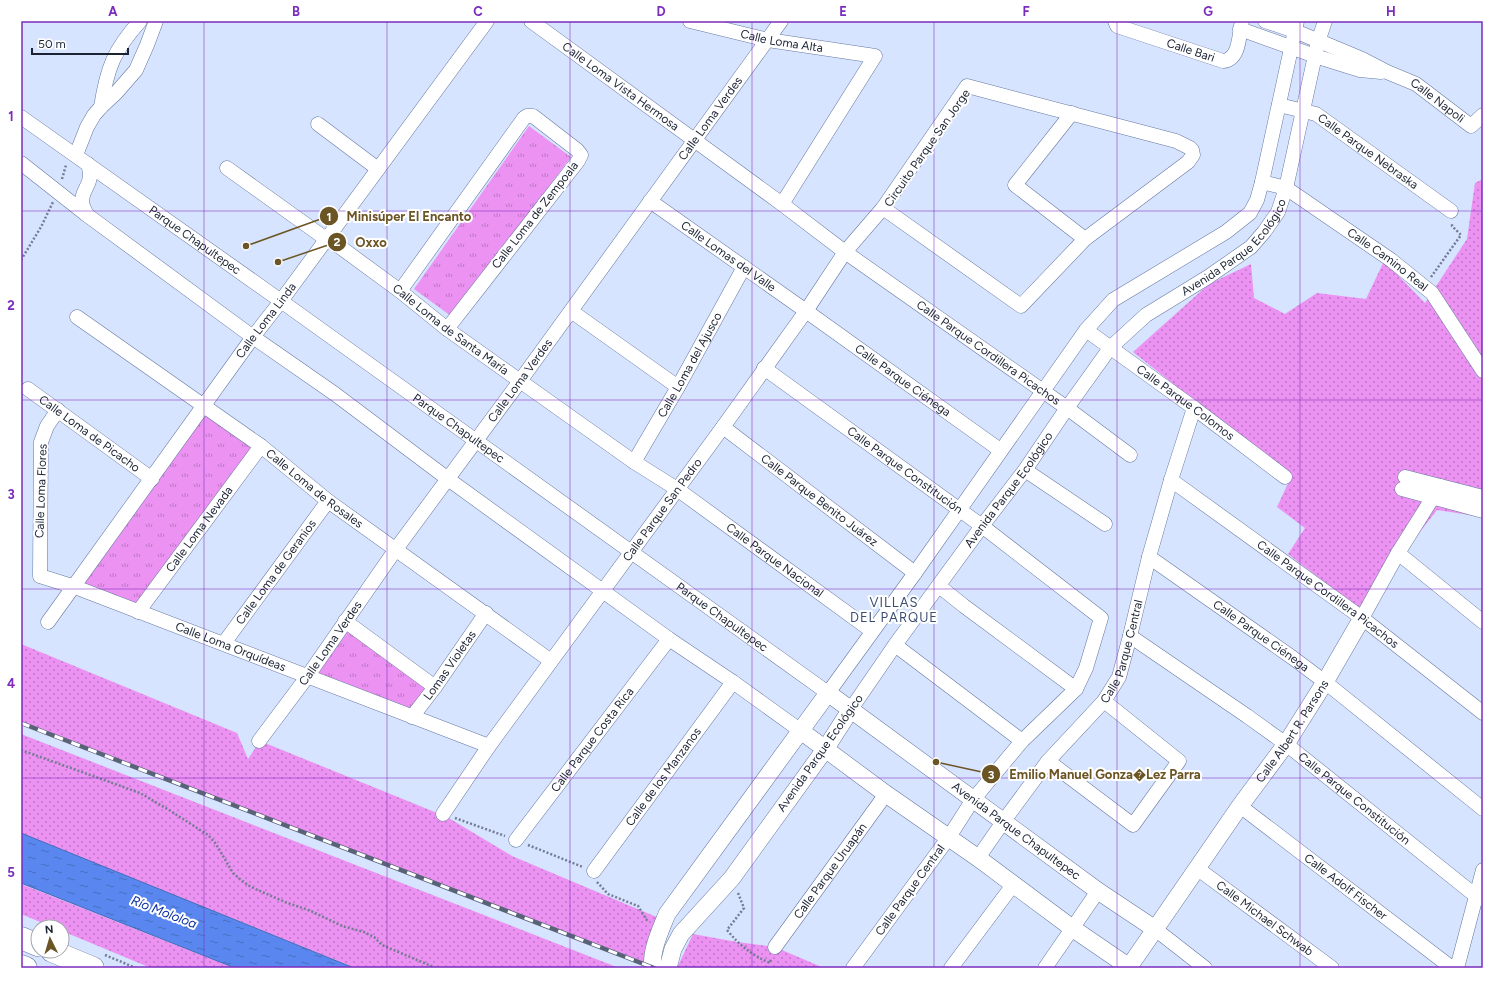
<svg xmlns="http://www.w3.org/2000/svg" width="1504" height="989" font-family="Figtree,sans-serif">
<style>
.grass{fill:url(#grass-dots)}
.park{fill:url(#park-tufts)}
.water{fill:url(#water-ripples);stroke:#4669b7}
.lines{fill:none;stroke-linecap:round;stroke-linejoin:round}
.minor-casing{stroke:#6578a0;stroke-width:15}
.tertiary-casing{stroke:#6578a0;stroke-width:18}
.primary-casing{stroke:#6578a0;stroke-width:23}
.path{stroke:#737d92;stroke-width:2.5;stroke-dasharray:2 2;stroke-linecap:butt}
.minor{stroke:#fff;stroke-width:14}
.tertiary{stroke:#fff;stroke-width:17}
.primary{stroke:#fff;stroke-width:22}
.rail-casing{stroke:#596377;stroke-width:4.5}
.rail{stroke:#fff;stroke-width:3;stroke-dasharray:9;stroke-linecap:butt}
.grid{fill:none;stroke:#7b2cbf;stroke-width:1;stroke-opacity:0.55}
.labels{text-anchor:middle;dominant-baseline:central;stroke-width:4;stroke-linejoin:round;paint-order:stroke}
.street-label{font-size:12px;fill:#1b2333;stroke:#fff}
.neighbourhood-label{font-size:13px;letter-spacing:1px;fill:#3b4c71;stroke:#fff}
.water-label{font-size:13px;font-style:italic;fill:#082ba4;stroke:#fff}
.leader{fill:none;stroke:#6c5525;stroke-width:1.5}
.callout-dot{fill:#6c5525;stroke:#fff;stroke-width:1.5}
.mark-label{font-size:12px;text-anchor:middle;font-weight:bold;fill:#fff}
.callout-label{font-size:13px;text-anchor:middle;font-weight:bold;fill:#6c5525;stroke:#fff;stroke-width:4;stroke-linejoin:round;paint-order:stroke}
.neatline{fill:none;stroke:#7b2cbf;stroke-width:1.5}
.grid-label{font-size:13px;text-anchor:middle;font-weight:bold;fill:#7b2cbf}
</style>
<defs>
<pattern id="grass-dots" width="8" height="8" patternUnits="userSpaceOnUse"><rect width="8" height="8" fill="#ec92f2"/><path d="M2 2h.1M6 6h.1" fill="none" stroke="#be77c5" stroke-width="1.8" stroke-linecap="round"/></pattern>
<pattern id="park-tufts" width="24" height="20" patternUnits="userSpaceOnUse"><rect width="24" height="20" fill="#ec92f2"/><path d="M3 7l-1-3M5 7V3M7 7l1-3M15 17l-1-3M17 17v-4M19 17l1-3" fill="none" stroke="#be77c5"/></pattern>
<pattern id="water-ripples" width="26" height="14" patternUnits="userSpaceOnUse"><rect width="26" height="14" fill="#5987ef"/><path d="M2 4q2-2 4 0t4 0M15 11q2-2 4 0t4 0" fill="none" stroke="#496ec2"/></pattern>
</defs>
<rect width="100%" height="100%" fill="#d7e4ff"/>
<g class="grass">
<path d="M1483,179V517L1437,510L1360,609L1288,554L1305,528L1277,507L1291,477L1133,352L1209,284L1251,264L1254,298L1285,314L1317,293L1366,299L1384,261L1425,303L1467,239L1475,183Z"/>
<path d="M21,644L237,733L248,759L260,741L447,817L512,856L666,921L649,964L21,722Z"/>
<path d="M21,734L619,968H355L21,833Z"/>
<path d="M21,884L234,968H151L62,931V927H52L21,914Z"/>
<path d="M693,934L737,942L775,947L824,968H677Z"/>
</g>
<g class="park">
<path d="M529,126L571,157L451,316L414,289Z"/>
<path d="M204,409L258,449L138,611L76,586Z"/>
<path d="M350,628L428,686L410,712L317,674Z"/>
</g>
<path class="water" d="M21,833L354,968H235L21,883Z"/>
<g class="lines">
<g class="minor-casing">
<g id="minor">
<path id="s1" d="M531,21L782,204L845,252L1067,408L1130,455"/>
<path id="s2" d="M690,21L768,40L875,56L782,204"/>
<path id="s3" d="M1115,21L1117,26L1223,61C1240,60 1239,34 1242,21"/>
<path id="s4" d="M1265,21L1295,31L1362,59L1387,72L1416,84L1471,126L1483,115"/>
<path d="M1240,29L1315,56L1360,70L1381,72"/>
<path d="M967,86L1176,141L1190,148L1192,150L1193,155L1188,162L1085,239L1021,306L883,208Z"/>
<path id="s5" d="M1279,105L1316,114L1451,211"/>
<path d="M101,107C107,68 114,50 140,21"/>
<path d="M1072,113L1015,185L1085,239"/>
<path id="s6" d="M21,117L281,301L828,693L915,573L1086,330L1113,300L1226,232L1250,213L1257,200L1262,182L1297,21"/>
<path d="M318,124L378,169"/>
<path d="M76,155L87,127L94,115L101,107L116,93L136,70L147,45L156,21"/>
<path d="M21,163L87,215L253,337L335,394L448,479L669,639L733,682L801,731"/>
<path id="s7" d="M227,168L326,239L340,247L400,291L447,329L520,381L634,462L677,489L872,631"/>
<path id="s8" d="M1262,182L1286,188L1391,260L1432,293L1483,371"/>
<path id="s9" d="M650,201L806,311L1000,450"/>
<path d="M87,215C85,211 83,207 82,203C81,187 95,186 88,164"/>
<path d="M400,291L524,118L527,116H533L577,150L581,155L578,161L447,329"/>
<path d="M571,311L678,387"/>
<path id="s10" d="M77,317L261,446L328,501L551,661"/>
<path id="s11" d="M1086,330L1194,408L1285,477"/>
<path id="s12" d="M764,368L982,526L1101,618L1086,668L1076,689L1022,741L972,801L949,837L853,968"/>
<path id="s13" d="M28,389L152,479"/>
<path id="s14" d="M58,410L47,426L41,442L40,576L75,587L489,746"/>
<path id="s15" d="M723,427L915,573"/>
<path id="s16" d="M634,462L678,387L744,267"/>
<path d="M1025,470L1105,524"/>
<path d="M1405,477L1483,497"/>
<path id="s17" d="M1171,480L1362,618L1483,713"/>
<path d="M1402,489L1483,511"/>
<path d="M1398,553L1483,622"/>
<path id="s18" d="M1149,557L1293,658L1325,682L1483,809"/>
<path d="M939,586L964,606L1076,689"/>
<path id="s19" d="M138,612L261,446"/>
<path d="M1362,618L1398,553L1440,486"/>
<path d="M345,621L435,687"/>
<path id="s20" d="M48,622L253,337L281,301L487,21"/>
<path id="s21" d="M1130,636L1247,716L1286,744L1476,896L1483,899"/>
<path id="s22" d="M224,643L328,501"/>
<path d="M895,645L1022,741"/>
<path id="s23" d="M851,709L895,645L982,526L1025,470L1067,408L1110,348L1146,315L1208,277L1251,247L1264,232L1278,212L1286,188L1318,42L1325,21"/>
<path id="s24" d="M412,717L435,687L486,613"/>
<path id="s25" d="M259,741L307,677L396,549L520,381L781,21"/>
<path d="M1048,761L1133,825L1179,761L1104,701"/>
<path id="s26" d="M1240,806L1452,968"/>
<path id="s27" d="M443,814L489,746L723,427L806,311L845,252L883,208"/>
<path id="s28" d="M516,840L669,639"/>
<path id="s29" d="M978,858L1003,822L1048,761L1104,701L1119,677L1130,636L1149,557L1171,480L1194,408"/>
<path id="s30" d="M1198,869L1332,968"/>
<path id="s31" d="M594,871L733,682"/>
<path d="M1155,929L1205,968"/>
<path id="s32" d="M775,947L886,794"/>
<path d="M951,968L1013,885"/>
<path d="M1045,968L1098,891"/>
<path d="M1457,968L1483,870"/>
</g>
</g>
<g class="tertiary-casing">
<g id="tertiary">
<path id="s33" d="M801,731L886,794L978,858L1072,928L1129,967L1240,806L1286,744L1325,682L1362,618"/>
<path id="s34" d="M653,968C650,952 661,929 667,914L828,693L1098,891L1155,929"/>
<path d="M668,968L673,949L681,934L732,878L826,748L851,709"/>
</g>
</g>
<g class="primary-casing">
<g id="primary">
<path d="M21,938L38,945"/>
<path d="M52,951L93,968"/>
<path d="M21,966L26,968"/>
</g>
</g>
<g class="path">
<path d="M62,179L66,165"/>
<path d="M21,260L41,227L53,202"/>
<path d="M1431,277L1461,235L1452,226V223"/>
<path d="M21,750L140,793L169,810L208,835L216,844L233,873L241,880L251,887L285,902L311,911L342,926L364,932L374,937L382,945L436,968"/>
<path d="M455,818L505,836"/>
<path d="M528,845L583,867"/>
<path d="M597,882L608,894L638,906L648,922"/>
<path d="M738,893L744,908L727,930C740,946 752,955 770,963L771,959"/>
<path d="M105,955L136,968"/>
</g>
<use href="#minor" class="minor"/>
<use href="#tertiary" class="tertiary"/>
<use href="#primary" class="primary"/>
<g class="rail-casing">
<path id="rail" d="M21,723L654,968"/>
</g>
<use href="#rail" class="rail"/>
</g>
<path class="grid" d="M204,21V968M387,21V968M570,21V968M752,21V968M934,21V968M1117,21V968M1300,21V968M21,211H1483M21,400H1483M21,589H1483M21,778H1483"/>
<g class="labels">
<g class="street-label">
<text stroke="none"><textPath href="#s2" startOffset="94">Calle Loma Alta</textPath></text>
<text stroke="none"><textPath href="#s3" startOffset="83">Calle Bari</textPath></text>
<text stroke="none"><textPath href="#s1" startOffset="111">Calle Loma Vista Hermosa</textPath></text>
<text stroke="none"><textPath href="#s4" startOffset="191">Calle Napoli</textPath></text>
<text stroke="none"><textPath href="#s25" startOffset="769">Calle Loma Verdes</textPath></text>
<text transform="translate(927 148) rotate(-55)">Circuito Parque San Jorge</text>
<text stroke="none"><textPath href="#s5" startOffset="102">Calle Parque Nebraska</textPath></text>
<text transform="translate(535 215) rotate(-52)">Calle Loma de Zempoala</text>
<text stroke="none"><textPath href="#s6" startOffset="213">Parque Chapultepec</textPath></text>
<text stroke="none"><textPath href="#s23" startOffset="606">Avenida Parque Ecológico</textPath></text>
<text stroke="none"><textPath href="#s9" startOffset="96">Calle Lomas del Valle</textPath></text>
<text stroke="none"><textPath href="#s8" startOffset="149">Calle Camino Real</textPath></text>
<text stroke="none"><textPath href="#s20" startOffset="372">Calle Loma Linda</textPath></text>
<text stroke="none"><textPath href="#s7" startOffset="276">Calle Loma de Santa María</textPath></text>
<text stroke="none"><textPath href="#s1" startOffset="565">Calle Parque Cordillera Picachos</textPath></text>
<text stroke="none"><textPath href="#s16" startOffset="112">Calle Loma del Ajusco</textPath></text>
<text stroke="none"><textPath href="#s25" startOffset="445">Calle Loma Verdes</textPath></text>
<text stroke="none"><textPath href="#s9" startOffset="310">Calle Parque Ciénega</textPath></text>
<text stroke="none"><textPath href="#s11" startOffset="123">Calle Parque Colomos</textPath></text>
<text stroke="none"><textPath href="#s6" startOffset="537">Parque Chapultepec</textPath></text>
<text stroke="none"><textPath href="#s13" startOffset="76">Calle Loma de Picacho</textPath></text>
<text stroke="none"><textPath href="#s12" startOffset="174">Calle Parque Constitución</textPath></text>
<text stroke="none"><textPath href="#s10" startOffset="293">Calle Loma de Rosales</textPath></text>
<text stroke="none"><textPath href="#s23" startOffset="270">Avenida Parque Ecológico</textPath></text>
<text transform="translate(41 491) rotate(-88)">Calle Loma Flores</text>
<text stroke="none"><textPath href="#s15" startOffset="121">Calle Parque Benito Juárez</textPath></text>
<text stroke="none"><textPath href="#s27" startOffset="375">Calle Parque San Pedro</textPath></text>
<text stroke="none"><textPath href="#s19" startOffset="103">Calle Loma Nevada</textPath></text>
<text stroke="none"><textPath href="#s7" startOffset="674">Calle Parque Nacional</textPath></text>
<text stroke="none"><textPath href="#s22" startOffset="88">Calle Loma de Geranios</textPath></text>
<text stroke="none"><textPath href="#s17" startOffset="194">Calle Parque Cordillera Picachos</textPath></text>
<text stroke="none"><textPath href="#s6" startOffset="861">Parque Chapultepec</textPath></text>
<text stroke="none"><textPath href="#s18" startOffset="137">Calle Parque Ciénega</textPath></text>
<text stroke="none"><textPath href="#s25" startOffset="121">Calle Loma Verdes</textPath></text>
<text stroke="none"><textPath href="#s14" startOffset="374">Calle Loma Orquídeas</textPath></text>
<text stroke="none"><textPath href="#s29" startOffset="255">Calle Parque Central</textPath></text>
<text stroke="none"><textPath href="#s24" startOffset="64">Lomas Violetas</textPath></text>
<text stroke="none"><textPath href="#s33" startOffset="691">Calle Albert R. Parsons</textPath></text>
<text stroke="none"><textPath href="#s28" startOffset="126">Calle Parque Costa Rica</textPath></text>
<text transform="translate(820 753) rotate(-55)">Avenida Parque Ecológico</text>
<text stroke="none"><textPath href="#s31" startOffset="117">Calle de los Manzanos</textPath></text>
<text stroke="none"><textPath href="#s21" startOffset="277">Calle Parque Constitución</textPath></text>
<text stroke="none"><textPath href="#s34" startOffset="563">Avenida Parque Chapultepec</textPath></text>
<text stroke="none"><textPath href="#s32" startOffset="94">Calle Parque Uruapán</textPath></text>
<text stroke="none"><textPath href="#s26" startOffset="133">Calle Adolf Fischer</textPath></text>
<text transform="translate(910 890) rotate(-54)">Calle Parque Central</text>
<text stroke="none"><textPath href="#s30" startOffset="83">Calle Michael Schwab</textPath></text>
</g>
<g class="neighbourhood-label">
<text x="894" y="602">VILLAS<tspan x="894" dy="15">DEL PARQUE</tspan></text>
</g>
<g class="water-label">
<text transform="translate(164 912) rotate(21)">Río Mololoa</text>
</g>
</g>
<path class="leader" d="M246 246L329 216M278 262L337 242M936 762L991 774"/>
<g class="callout-dot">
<circle cx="246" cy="246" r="4"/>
<circle cx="278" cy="262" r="4"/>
<circle cx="936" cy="762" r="4"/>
<circle cx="329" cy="216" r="10"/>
<circle cx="337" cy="242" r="10"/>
<circle cx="991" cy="774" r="10"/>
</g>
<g class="mark-label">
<text x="329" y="221">1</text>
<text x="337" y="246">2</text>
<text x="991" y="779">3</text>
</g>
<g class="callout-label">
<text x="409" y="221">Minisúper El Encanto</text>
<text x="371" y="247">Oxxo</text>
<text x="1105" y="779">Emilio Manuel Gonza�Lez Parra</text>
</g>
<rect width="1504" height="989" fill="none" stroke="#ffffff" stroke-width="44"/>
<g transform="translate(50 939) rotate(355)"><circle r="19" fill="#ffffff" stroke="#a4a7ad"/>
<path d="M0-3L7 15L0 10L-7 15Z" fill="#6c5525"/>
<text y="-6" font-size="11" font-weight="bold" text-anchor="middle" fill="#1b2333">N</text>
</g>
<path d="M32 48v6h96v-6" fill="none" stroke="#1b2333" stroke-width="2"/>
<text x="38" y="48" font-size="12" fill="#1b2333" stroke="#ffffff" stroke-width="3" paint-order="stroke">50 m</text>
<rect x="22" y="22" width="1460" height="945" class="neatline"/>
<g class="grid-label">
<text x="113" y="16">A</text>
<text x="296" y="16">B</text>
<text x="478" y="16">C</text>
<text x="661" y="16">D</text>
<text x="843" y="16">E</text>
<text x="1026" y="16">F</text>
<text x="1208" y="16">G</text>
<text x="1391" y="16">H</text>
<text x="11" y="121">1</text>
<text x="11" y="310">2</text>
<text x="11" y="499">3</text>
<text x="11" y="688">4</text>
<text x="11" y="877">5</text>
</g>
</svg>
